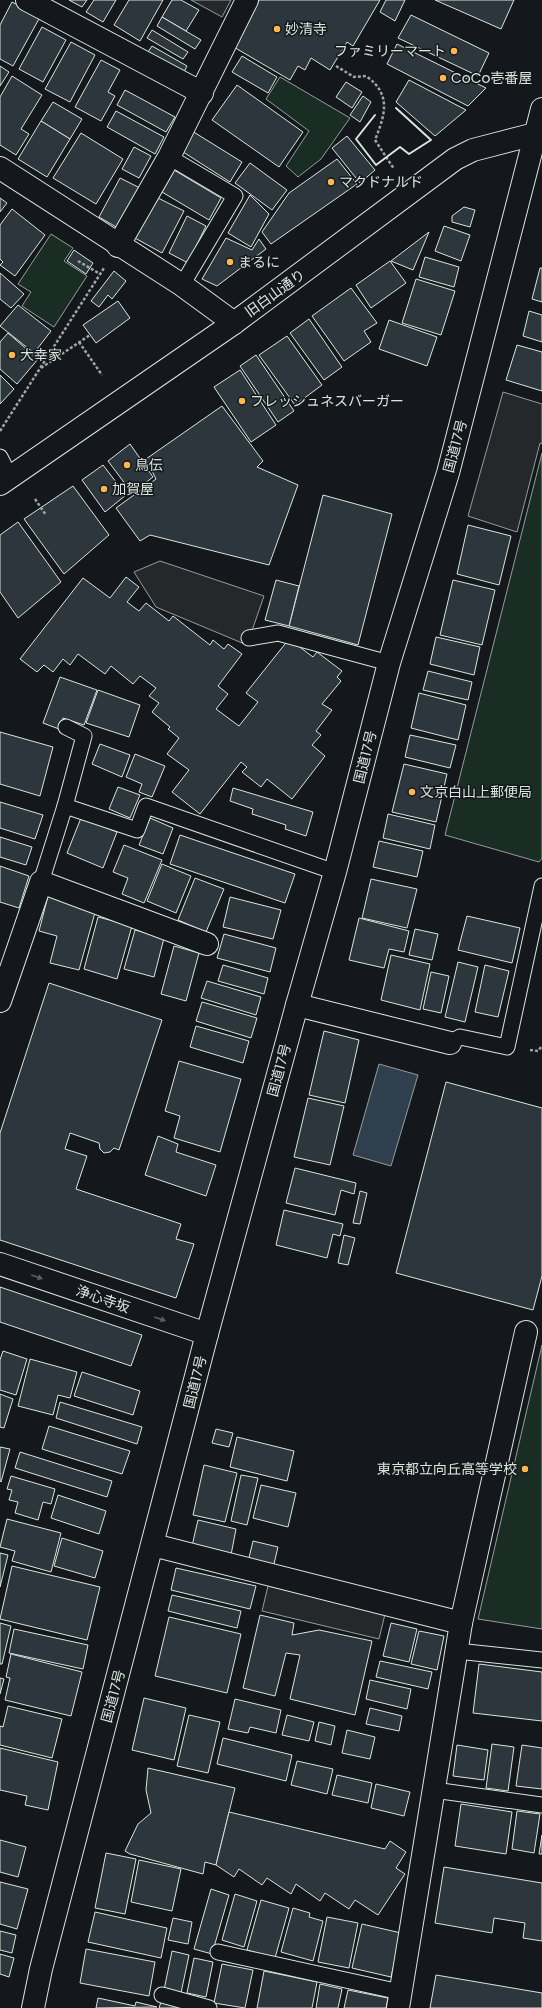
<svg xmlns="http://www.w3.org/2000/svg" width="542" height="2008" font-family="Poppins,'Noto Sans JP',sans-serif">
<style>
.green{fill:#1a2d24;stroke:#939e99}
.parking{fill:#24282b;stroke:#939e99}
.water{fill:#2f3f4d;stroke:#939e99}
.building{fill:#2c363c;stroke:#d8e6dc}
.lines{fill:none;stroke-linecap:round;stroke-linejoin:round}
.service-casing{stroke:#d8e6dc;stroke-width:17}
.minor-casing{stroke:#d8e6dc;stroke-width:24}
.primary-casing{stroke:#d8e6dc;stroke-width:24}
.trunk-casing{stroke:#d8e6dc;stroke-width:24}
.path{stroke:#9da8a2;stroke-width:2.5;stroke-dasharray:3 2;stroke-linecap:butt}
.service{stroke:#14181c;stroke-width:15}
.minor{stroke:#14181c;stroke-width:22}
.primary{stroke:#14181c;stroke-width:22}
.trunk{stroke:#14181c;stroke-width:22}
.wall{stroke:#d8e6dc;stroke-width:2}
.oneway{fill:#59605f}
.poi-dot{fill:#ffb74d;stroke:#14181c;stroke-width:1.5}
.labels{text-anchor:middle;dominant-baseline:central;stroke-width:3;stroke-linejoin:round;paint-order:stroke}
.poi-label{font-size:14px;fill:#d8e6dc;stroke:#14181c;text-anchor:start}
.street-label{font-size:14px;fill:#d8e6dc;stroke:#14181c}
</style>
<rect width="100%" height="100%" fill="#14181c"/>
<g class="green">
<path d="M280,77L350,118L321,159L298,177L286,166L309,131L266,99Z"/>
<path d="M51,234L73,248L64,261L87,276L54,327L22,306L31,292L18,284Z"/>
<path d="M542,453V858L539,862L445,835Z"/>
<path d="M542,1345V1629L478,1619Z"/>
</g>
<g class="parking">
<path d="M191,0H231L222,17Z"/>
<path d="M503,392L542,404V444L540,443L517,532L468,516Z"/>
<path d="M160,561L264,596L247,645L156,607L134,572Z"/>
<path d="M268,1586L385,1614L379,1639L262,1611Z"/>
</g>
<path class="water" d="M379,1064L418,1075L391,1166L353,1155Z"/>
<g class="building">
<path d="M69,0H87L82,7Z"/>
<path d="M94,0H116L103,22L86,12Z"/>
<path d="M129,0H163L140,41L114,25Z"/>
<path d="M172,0H181L199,10L186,31L162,17Z"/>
<path d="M259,0H380L353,46L347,42L330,70L311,58L305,70L298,66L290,80L232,46Z"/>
<path d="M386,0H405L395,21L380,12Z"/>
<path d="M435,0H514L501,29Z"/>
<path d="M12,2L40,17L13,66L0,59V25Z"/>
<path d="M411,15L489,53L478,76L398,38Z"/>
<path d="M162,17L201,40L195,49L157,26Z"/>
<path d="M42,27L66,40L43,82L19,69Z"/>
<path d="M152,30L188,52L183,59L147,38Z"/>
<path d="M71,42L95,55L70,102L45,89Z"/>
<path d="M397,44L486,88L468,106L387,64Z"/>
<path d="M152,46L187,66L182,76L146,55Z"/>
<path d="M242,56L277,77L268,93L232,72Z"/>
<path d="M101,60L120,70L108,92L115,96L101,121L75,107Z"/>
<path d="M0,66L9,72L0,86Z"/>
<path d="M12,76L42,95L21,129L29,134L16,155L0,145V97Z"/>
<path d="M409,80L466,110L435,136L396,102Z"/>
<path d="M346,82L362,92L352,108L336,97Z"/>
<path d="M237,85L303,132L279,167L212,120Z"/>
<path d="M125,90L175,117L166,132L117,105Z"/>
<path d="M363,96L371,102L360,122L350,115Z"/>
<path d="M53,102L82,119L70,139L41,121Z"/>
<path d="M116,111L164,137L155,154L107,127Z"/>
<path d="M41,121L70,139L47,177L18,159Z"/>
<path d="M192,131L242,162L230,182L180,150Z"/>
<path d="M81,133L123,159L96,204L53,178Z"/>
<path d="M347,136L375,170L360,183L332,148Z"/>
<path d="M134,147L151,156L139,178L122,169Z"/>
<path d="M337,159L357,184L271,244L262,232L289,193Z"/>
<path d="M250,163L287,190L272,210L235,183Z"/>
<path d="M174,170L221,198L209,220L162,192Z"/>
<path d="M120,178L140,188L118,228L99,217Z"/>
<path d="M250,195L269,214L251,247L228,233Z"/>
<path d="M156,197L184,211L162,253L135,238Z"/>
<path d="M0,198L7,203L0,212Z"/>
<path d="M464,207L475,210L470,227L452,222V216Z"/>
<path d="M12,209L45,235L15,276L0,265L3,262L0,259V225Z"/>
<path d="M187,216L206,226L188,263L169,253Z"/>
<path d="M444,226L470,235L461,261L435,251Z"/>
<path d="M429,232L413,270L391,261Z"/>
<path d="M226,238L252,250L259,239L266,249L217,286L202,279Z"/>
<path d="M74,250L93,263L86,274L67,261Z"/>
<path d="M425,257L459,267L454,287L419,277Z"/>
<path d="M390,261L406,283L371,308L356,285Z"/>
<path d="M540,268H542V302L532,299Z"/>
<path d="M114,271L126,281L112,299L108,295L99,307L91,301Z"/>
<path d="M0,273L24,294L11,308L0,299Z"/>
<path d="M416,279L455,291L441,335L402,323Z"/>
<path d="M351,288L377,323L364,331L371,342L344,361L312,316Z"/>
<path d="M118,301L130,318L96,343L83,325Z"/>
<path d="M18,305L51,331L34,353L0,326Z"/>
<path d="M529,311L542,315V342L523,336Z"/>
<path d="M309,319L342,367L324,380L290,333Z"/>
<path d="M389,320L437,337L427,366L379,349Z"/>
<path d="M8,333L38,359L17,384L0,369V342Z"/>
<path d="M287,336L322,385L295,405L259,355Z"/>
<path d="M517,345L542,352V391L506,380Z"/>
<path d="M256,355L294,411L278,422L240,366Z"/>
<path d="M240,370L276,425L251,442L214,387Z"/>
<path d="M0,375L14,389L0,404Z"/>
<path d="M222,406L263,461L257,467L298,485L269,565L150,535L140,541L116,508L156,479L146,459Z"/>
<path d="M130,444L153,477L132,493L108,461Z"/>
<path d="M103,465L126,495L105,512L82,480Z"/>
<path d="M73,486L109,535L64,574L24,519Z"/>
<path d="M323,495L392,514L358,645L289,626Z"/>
<path d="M18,522L61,582L18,618L0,592V535Z"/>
<path d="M468,525L511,536L499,585L457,574Z"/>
<path d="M126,577L139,587L127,602L139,611L146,603L169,621L173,616L210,645L213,640L224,649L228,644L242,654L218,686L228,694L216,709L239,726L258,702L246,693L289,639L313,657L317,652L342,671L337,677L341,681L322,704L332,710L316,731L321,735L312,745L325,756L292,799L267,779L261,787L242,772L247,767L241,762L200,814L172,792L189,770L167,754L179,738L168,729L170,727L152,712L159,703L149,696L156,688L140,676L133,684L111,666L105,674L78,654L70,665L63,659L53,672L44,665L37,672L20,659L83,578L110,598Z"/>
<path d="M276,580L299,586L289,626L265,620Z"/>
<path d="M453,580L495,590L482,645L440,635Z"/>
<path d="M436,637L480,647L474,675L430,664Z"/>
<path d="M428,671L472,682L468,700L423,690Z"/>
<path d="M60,677L97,690L84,725L63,718L59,729L43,723Z"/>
<path d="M98,690L140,705L129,737L86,723Z"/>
<path d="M419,693L466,705L458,740L411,728Z"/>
<path d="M0,732L53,747L40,796L0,784Z"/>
<path d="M410,735L456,745L450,768L405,757Z"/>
<path d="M100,744L130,755L122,777L92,764Z"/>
<path d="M135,754L165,766L152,797L139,792L142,784L126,777Z"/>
<path d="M404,764L447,774L436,822L392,812Z"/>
<path d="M118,787L140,795L130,818L109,809Z"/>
<path d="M233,788L313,812L306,836L285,829L286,825L252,814L253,809L230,801Z"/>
<path d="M0,802L43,815L35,839L0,828Z"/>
<path d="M388,814L435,825L430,849L383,838Z"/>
<path d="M81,818L117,832L103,868L67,853Z"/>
<path d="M150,818L173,828L163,854L139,845Z"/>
<path d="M180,835L295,874L285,903L170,864Z"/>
<path d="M0,837L32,847L26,865L0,857Z"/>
<path d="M379,841L423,851L417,877L373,867Z"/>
<path d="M124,845L162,860L144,903L122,894L128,878L113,872Z"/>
<path d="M162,864L191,876L176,913L147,901Z"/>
<path d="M0,866L29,876L19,908L0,902Z"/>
<path d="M195,878L224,889L206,932L178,920Z"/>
<path d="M371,879L417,889L407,928L362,918Z"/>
<path d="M48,896L96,909L79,970L50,963L57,936L39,931Z"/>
<path d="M230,897L281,910L273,939L223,927Z"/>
<path d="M467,916L520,928L512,963L458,950Z"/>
<path d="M98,917L132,926L117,979L84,969Z"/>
<path d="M359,918L409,931L404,952L389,949L384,968L349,960Z"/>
<path d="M415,929L438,934L432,960L409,955Z"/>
<path d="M135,930L164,938L154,977L124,969Z"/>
<path d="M224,934L276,948L270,972L217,958Z"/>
<path d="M174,946L199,953L186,1001L161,994Z"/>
<path d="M391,955L430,964L420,1010L381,1000Z"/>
<path d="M458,962L478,967L465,1022L445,1017Z"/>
<path d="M223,965L268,978L264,994L218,981Z"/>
<path d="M485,965L509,971L498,1017L475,1012Z"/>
<path d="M431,972L449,976L441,1013L423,1009Z"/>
<path d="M207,981L261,997L256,1015L201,998Z"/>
<path d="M49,983L162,1020L119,1150L114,1148L110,1152L104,1153L100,1149L99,1143L70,1133L65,1149L87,1156L76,1189L181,1224L176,1239L194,1244L176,1298L0,1240V1133Z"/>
<path d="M202,1002L257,1018L251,1038L196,1021Z"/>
<path d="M196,1026L249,1041L243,1063L190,1047Z"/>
<path d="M324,1031L359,1040L345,1103L309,1095Z"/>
<path d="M179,1061L241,1079L220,1152L174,1138L180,1116L165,1111Z"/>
<path d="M446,1082L542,1108V1276L533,1310L396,1273Z"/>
<path d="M308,1098L344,1106L330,1165L294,1157Z"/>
<path d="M158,1136L178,1144L176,1152L216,1165L206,1196L145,1175Z"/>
<path d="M295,1168L356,1183L354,1194L341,1190L335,1215L286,1203Z"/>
<path d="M360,1191L367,1193L360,1224L353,1223Z"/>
<path d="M284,1210L343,1224L340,1236L333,1234L327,1258L276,1245Z"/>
<path d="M344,1235L355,1238L348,1265L338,1263Z"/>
<path d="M0,1287L142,1335L131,1366L0,1322Z"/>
<path d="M3,1351L27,1359L16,1395L0,1390V1360Z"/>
<path d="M30,1359L77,1372L70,1398L58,1395L53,1415L18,1406Z"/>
<path d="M82,1372L140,1391L133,1415L74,1396Z"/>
<path d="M0,1394L13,1399L4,1428L0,1427Z"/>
<path d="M60,1402L142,1427L137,1444L56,1418Z"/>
<path d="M49,1426L130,1451L122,1474L42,1449Z"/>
<path d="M216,1429L233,1433L229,1447L212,1443Z"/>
<path d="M237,1437L294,1451L287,1481L230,1467Z"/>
<path d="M0,1447L10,1449L1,1482L0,1481Z"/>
<path d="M20,1452L112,1481L107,1497L15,1468Z"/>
<path d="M204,1465L237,1473L225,1522L193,1515Z"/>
<path d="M241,1475L258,1478L247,1525L231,1521Z"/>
<path d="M11,1476L55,1489L51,1504L43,1502L38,1520L15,1513L18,1502L9,1500L12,1490L7,1489Z"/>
<path d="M261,1485L296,1493L288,1527L253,1518Z"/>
<path d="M58,1495L106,1511L99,1534L51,1518Z"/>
<path d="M7,1519L61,1533L51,1572L12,1561L15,1551L0,1547Z"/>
<path d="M198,1520L236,1529L231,1555L192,1546Z"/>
<path d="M62,1538L103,1551L95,1578L54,1566Z"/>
<path d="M253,1541L278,1547L273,1568L248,1562Z"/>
<path d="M0,1553L8,1555L0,1587Z"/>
<path d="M12,1566L100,1587L87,1640L0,1619Z"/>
<path d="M176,1568L256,1586L250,1609L171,1590Z"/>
<path d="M172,1595L241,1611L237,1628L168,1611Z"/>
<path d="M260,1615L294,1623L292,1635L319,1630L372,1641L355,1715L290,1699L300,1655L286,1653L275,1696L243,1688Z"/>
<path d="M169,1617L241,1634L227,1693L155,1676Z"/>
<path d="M0,1623L11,1626L2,1664H0Z"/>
<path d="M391,1623L417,1629L409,1662L383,1656Z"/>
<path d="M14,1629L88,1645L83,1669L9,1653Z"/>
<path d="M419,1631L444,1636L437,1670L411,1664Z"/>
<path d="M11,1654L82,1672L71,1716L5,1700L10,1678L6,1677Z"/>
<path d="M380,1661L432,1672L428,1689L376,1677Z"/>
<path d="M479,1664L542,1672V1721L473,1713Z"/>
<path d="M0,1678L4,1679L0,1694Z"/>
<path d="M370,1680L411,1689L407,1709L366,1699Z"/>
<path d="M144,1698L186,1708L174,1760L132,1750Z"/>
<path d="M235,1699L281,1710L276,1733L250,1727L248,1733L228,1729Z"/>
<path d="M8,1706L62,1719L52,1758L0,1745V1726L3,1727Z"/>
<path d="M370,1708L402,1716L399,1731L366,1724Z"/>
<path d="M189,1715L220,1722L208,1773L177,1766Z"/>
<path d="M287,1715L314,1722L309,1741L282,1735Z"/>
<path d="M319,1722L335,1726L331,1745L315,1741Z"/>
<path d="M347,1730L375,1737L370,1759L342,1753Z"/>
<path d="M223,1738L292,1755L286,1781L217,1764Z"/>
<path d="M492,1744L514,1747L508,1791L486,1788Z"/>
<path d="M457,1745L488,1750L484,1780L453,1776Z"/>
<path d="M522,1745L542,1748V1789L516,1786Z"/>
<path d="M0,1748L58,1762L48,1810L25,1805L27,1796L0,1790Z"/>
<path d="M297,1761L333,1769L327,1794L291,1785Z"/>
<path d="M148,1768L235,1788L216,1865L205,1862L203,1874L130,1854L125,1851L138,1824L151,1813L146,1790Z"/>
<path d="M337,1775L372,1783L368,1803L332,1795Z"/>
<path d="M376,1784L410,1792L404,1816L371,1808Z"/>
<path d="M461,1804L512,1812L506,1854L455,1846Z"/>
<path d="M517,1811L540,1814L534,1853L512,1849Z"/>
<path d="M229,1812L385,1849L390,1841L406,1852L396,1868L405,1874L378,1915L355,1900L349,1909L325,1893L320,1901L296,1884L291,1894L267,1878L262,1885L239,1869L234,1877L216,1865Z"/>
<path d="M542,1835V1854H539Z"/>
<path d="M0,1840L26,1847L18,1877L0,1872Z"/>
<path d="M106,1853L136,1859L125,1914L95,1908Z"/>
<path d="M139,1860L181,1869L172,1911L131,1902Z"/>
<path d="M444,1867L542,1883V1941L523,1938L525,1923L494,1918L492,1933L435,1923Z"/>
<path d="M0,1882L28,1889L17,1929L0,1924Z"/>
<path d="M211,1889L229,1895L212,1954L194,1949Z"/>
<path d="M235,1894L257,1901L244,1947L222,1940Z"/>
<path d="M261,1900L289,1908L275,1958L247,1950Z"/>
<path d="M293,1908L310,1913L309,1917L323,1921L313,1961L281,1952Z"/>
<path d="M95,1912L167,1928L161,1958L88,1942Z"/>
<path d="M327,1917L358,1923L349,1968L318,1962Z"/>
<path d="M173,1918L192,1922L188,1944L168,1940Z"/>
<path d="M362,1924L401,1933L391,1977L352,1968Z"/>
<path d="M0,1931L16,1935L12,1953L0,1950Z"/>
<path d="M86,1949L155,1962L149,1996L80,1983Z"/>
<path d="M172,1951L189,1955L181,1993L164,1990Z"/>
<path d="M0,1954L14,1958L9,1977L0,1974Z"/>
<path d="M194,1958L213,1962L206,1997L187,1993Z"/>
<path d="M222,1964L253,1970L245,2008L214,2003Z"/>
<path d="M264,1971L317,1982L312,2008H257Z"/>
<path d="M436,1975L542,1993V2008H430Z"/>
<path d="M320,1984L342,1989L338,2008H316Z"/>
<path d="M348,1990L388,1998L386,2008H344Z"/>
<path d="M98,1998L135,2006L136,2002L157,2007L96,2008Z"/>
<path d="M161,2002L185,2008H159Z"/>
</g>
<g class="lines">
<g class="service-casing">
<g id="service">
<path d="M169,157L235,196L182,285"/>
<path d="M0,457L10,477"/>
<path d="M249,638L278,633L389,663"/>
<path d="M65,806L137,830L146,806L335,872"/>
<path d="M41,882L65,806L84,736L66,727"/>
<path d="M450,1043L460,1037L507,1047L542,886"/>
<path d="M457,1651L542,1660"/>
<path d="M434,1790L542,1805"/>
<path d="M218,1952L400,1992"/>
<path d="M162,1995L209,2008"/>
</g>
</g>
<g class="minor-casing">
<g id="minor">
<path d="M27,0L202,93"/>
<path d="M0,168L182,285L234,323"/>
<path d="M118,246L169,157L247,0"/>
<path d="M0,1001L41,882L207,944"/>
<path d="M297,1005L450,1043"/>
<path d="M0,1264L207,1334"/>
<path d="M153,1545L461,1623L398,2008"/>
<path d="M461,1623L526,1332"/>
</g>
</g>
<g class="primary-casing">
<path id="primary" d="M0,484L234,323L455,159L473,150L535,134"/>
</g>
<g class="trunk-casing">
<path id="trunk" d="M33,2008L41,1969L207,1334L297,1005L335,872L389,663L448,473L542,109"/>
</g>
<g class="path">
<path d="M336,66L354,77L366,76C392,94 385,115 375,140L394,169"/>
<path d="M78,261L100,274"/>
<path d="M79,342L102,375"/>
<path d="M41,368L90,335"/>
<path d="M0,431L104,268"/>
<path d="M35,499L46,515"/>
<path d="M530,1050L538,1051L542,1046"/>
</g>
<use href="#service" class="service"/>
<use href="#minor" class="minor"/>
<use href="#primary" class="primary"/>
<use href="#trunk" class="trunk"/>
<path class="wall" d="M375,115L356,139L376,165L400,147L409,154L431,140L396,108"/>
</g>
<defs><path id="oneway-solid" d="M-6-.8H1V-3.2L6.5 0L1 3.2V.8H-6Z"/></defs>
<g class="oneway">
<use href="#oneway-solid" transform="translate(37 1277) rotate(19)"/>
<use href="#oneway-solid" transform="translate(160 1319) rotate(19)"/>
</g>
<g class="poi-dot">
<circle cx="277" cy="29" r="4"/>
<circle cx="454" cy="51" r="4"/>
<circle cx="443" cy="78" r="4"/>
<circle cx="331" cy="182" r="4"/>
<circle cx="230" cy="262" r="4"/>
<circle cx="12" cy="355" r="4"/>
<circle cx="242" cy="401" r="4"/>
<circle cx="127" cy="465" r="4"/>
<circle cx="104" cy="489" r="4"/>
<circle cx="412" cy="792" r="4"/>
<circle cx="525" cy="1469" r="4"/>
</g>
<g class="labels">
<g class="poi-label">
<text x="285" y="29">妙清寺</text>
<text x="446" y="51" text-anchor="end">ファミリーマート</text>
<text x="451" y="78">CoCo壱番屋</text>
<text x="339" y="182">マクドナルド</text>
<text x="238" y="262">まるに</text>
<text x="20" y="355">大幸家</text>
<text x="250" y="401">フレッシュネスバーガー</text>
<text x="135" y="465">鳥伝</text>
<text x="112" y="489">加賀屋</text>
<text x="420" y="792">文京白山上郵便局</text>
<text x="517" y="1469" text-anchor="end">東京都立向丘高等学校</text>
</g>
<g class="street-label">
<text transform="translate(275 293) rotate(-36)">旧白山通り</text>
<text transform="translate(455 446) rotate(-75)">国道17号</text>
<text transform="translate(365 757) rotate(-76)">国道17号</text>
<text transform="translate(279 1070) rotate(-75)">国道17号</text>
<text transform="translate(103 1299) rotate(19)">浄心寺坂</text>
<text transform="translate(195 1382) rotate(-76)">国道17号</text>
<text transform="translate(113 1696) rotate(-75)">国道17号</text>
</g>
</g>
</svg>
